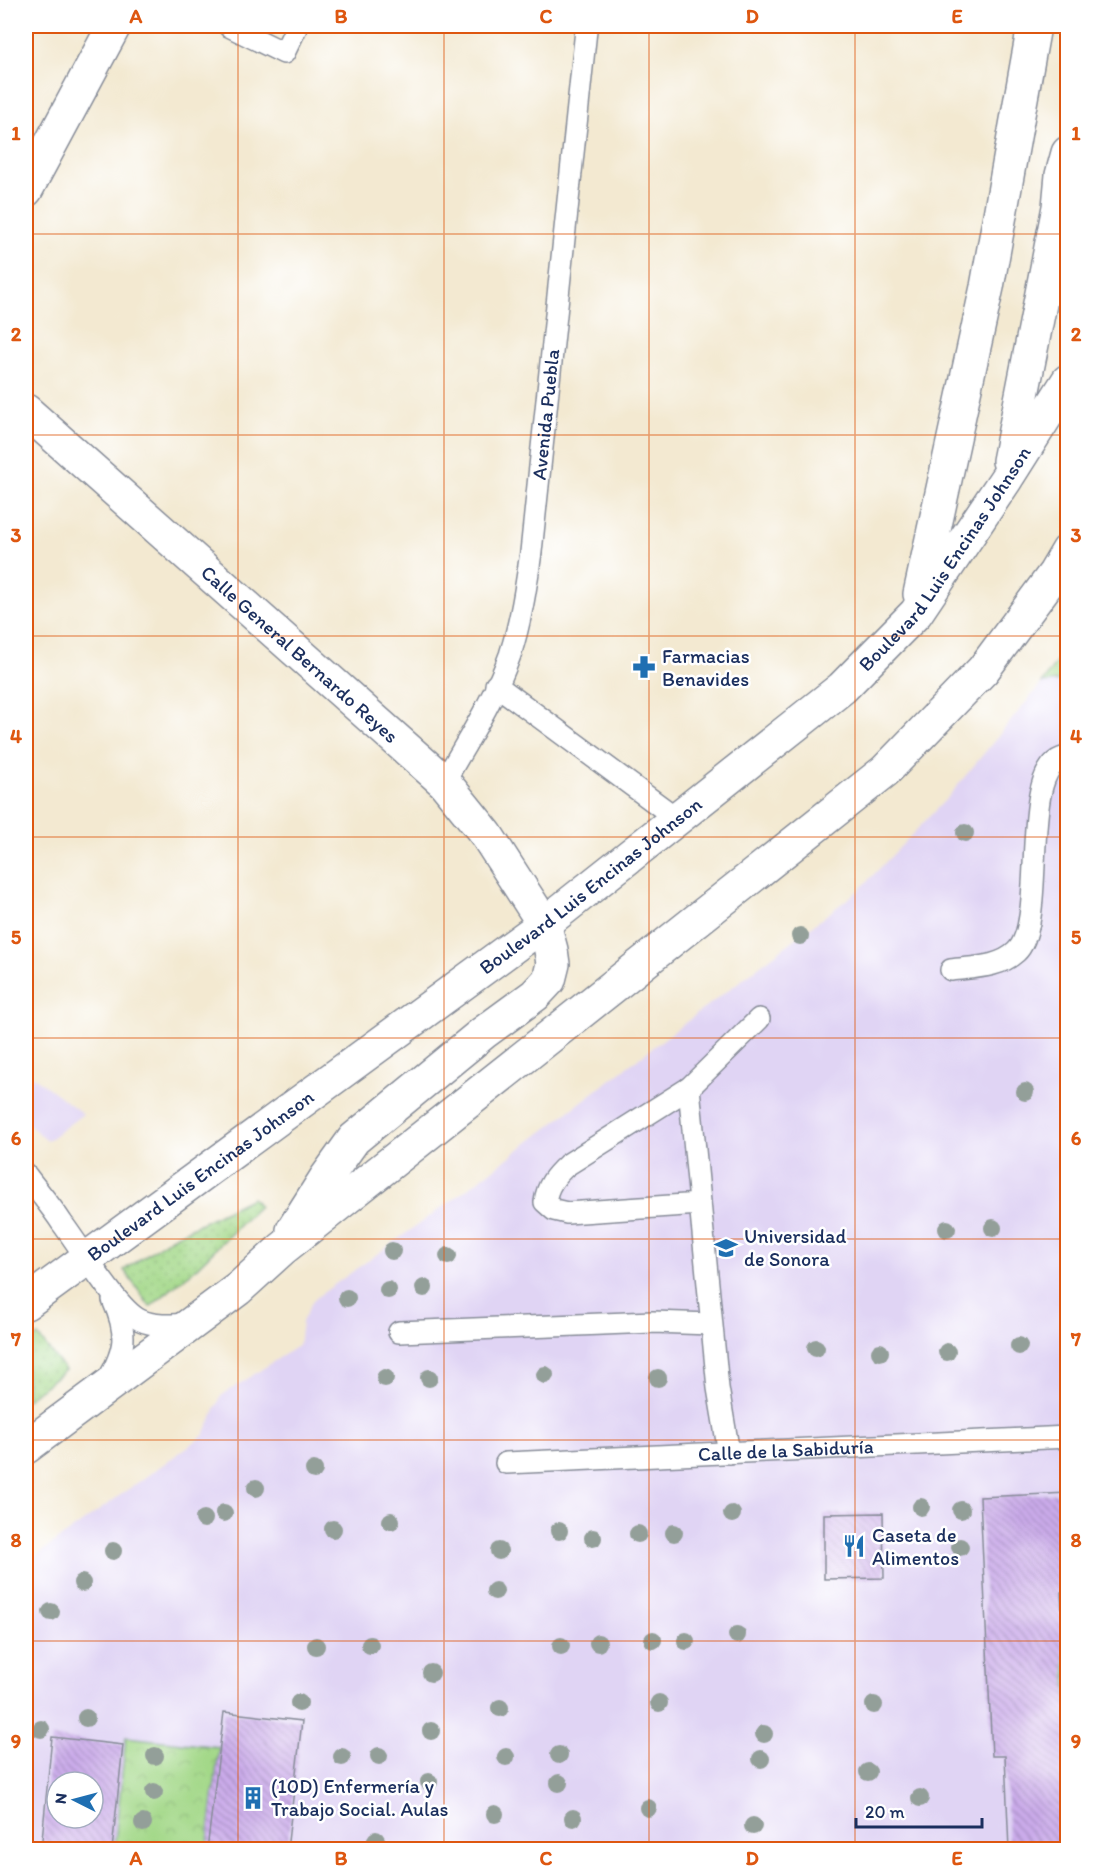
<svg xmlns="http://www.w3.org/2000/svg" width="1093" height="1875" font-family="Itim,sans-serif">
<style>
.built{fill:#e0d4f4;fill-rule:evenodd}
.grass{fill:url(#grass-dots);stroke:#5f8473;stroke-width:1.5}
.park{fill:url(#park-crowns);stroke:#5f8473;stroke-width:1.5}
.building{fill:url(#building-back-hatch);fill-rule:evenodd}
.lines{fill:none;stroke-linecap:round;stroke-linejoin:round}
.lane-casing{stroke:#878c98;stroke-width:24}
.street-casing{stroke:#878c98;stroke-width:36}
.primary-casing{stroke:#878c98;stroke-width:36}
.lane{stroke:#fff;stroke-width:21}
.street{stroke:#fff;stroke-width:33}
.primary{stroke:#fff;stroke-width:33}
.tree{fill:#939f99}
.grid{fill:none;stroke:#de5710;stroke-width:1.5;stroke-opacity:0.55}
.labels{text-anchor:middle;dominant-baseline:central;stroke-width:5;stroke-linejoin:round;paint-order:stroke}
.street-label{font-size:20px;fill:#1b2f5e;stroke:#fff}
.poi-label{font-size:20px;fill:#1b2f5e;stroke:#fff;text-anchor:start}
.neatline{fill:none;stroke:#de5710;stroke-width:2}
.grid-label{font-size:20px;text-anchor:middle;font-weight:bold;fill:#de5710}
</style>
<defs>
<pattern id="grass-dots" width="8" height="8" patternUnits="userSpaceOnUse" patternTransform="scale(1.5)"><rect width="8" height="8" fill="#a3d888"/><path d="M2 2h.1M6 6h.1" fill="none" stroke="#8cba78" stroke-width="1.8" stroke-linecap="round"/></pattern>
<pattern id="park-crowns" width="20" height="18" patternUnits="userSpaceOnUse" patternTransform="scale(1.5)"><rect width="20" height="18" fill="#a3d888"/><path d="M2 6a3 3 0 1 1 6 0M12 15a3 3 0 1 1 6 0" fill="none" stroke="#8cba78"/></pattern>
<pattern id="building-back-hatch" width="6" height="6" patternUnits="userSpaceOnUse" patternTransform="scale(1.5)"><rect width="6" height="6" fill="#cbabea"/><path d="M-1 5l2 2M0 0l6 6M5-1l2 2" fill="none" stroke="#a48cc1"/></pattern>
</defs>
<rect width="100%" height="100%" fill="#fff"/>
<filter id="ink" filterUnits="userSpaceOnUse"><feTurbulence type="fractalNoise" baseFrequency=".0167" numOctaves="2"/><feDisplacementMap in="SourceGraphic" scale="12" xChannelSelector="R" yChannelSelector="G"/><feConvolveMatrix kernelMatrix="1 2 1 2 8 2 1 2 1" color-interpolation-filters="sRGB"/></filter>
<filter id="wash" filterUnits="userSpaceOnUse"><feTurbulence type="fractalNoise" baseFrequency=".008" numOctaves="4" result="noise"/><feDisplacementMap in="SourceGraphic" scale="24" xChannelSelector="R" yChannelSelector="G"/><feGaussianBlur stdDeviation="1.35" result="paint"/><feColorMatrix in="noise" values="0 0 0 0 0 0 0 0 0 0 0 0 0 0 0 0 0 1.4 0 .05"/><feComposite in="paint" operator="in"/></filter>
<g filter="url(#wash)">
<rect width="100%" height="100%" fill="#f3e9d1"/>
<g class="built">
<path d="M1067,647V1849H26V1563L204,1435L221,1396L299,1345L302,1322L313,1300L458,1196L858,891L948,797L1042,683ZM57,1782H93V1818H57Z"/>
<path d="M26,1071L83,1114L47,1141L26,1122Z"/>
</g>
<g class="grass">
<path d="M252,1198L259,1206L194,1270L150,1307L124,1270L171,1238Z"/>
<path d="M38,1336L65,1370L26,1400V1344Z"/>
</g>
<g class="park">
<path d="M1067,647V681L1042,683Z"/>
<path d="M1067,1586V1743L1061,1592Z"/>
<path d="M126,1737L219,1747L207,1849L114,1850Z"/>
</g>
<g id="blocks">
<g class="building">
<path d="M1068,1493V1586L1061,1592L1068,1727V1850H1009L1005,1756H992L980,1497Z"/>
<path d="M883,1513L884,1578L824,1579V1514Z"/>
<path d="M224,1712L302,1721L287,1850H207Z"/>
<path d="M52,1737L123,1745L112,1850H41ZM57,1782H93V1818H57Z"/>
</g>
</g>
</g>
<g filter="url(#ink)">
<use href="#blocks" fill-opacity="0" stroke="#878c98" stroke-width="1.5"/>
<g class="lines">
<g class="lane-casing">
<g id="lane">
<path d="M229,26L284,53L297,26"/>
<path d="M496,685L676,818"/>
<path id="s1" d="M444,782C467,741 494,700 510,655C521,621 526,587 531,552L586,30"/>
<path d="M951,970C973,967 999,968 1016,952C1050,921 1015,762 1068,757"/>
<path d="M689,1088L718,1388L729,1453"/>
<path d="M26,1175C38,1191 51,1206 62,1223C79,1245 117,1309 140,1320C155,1327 174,1325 190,1324"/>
<path d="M700,1204L567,1213L554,1210L545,1202C547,1186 555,1176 567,1165L689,1088L759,1019"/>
<path d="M399,1332L653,1322L711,1324"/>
<path d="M108,1380C126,1349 128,1333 113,1300"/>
<path id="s2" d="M506,1463L1068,1437"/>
</g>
</g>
<g class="street-casing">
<g id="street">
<path d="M26,190L114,26"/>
<path id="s3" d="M26,411L444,782L486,834L544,924"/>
</g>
</g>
<g class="primary-casing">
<g id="primary">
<path d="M1009,461L1059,207L1062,175L1068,153"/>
<path d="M920,594L987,287L1034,26"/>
<path d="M293,1230L326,1178L354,1139L483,1033L535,995L549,980L553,964L551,950L544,924"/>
<path id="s4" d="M26,1303L544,924L842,688L916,613L1006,479L1068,381"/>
<path d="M26,1447L238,1289L282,1249L885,771L983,670L1055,573L1068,551"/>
</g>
</g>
<use href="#lane" class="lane"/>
<use href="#street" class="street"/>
<use href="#primary" class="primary"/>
</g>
<g class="tree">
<circle cx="965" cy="833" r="9"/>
<circle cx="800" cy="936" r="9"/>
<circle cx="1025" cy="1092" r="9"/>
<circle cx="993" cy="1228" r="9"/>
<circle cx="947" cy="1229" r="9"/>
<circle cx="392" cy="1251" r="9"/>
<circle cx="448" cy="1256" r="9"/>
<circle cx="424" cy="1288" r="9"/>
<circle cx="388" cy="1290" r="9"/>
<circle cx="347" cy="1298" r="9"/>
<circle cx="1019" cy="1346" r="9"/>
<circle cx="816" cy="1348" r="9"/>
<circle cx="880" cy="1352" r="9"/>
<circle cx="947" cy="1352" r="9"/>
<circle cx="545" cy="1375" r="9"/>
<circle cx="385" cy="1378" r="9"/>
<circle cx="429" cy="1378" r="9"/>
<circle cx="658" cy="1378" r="9"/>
<circle cx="314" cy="1470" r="9"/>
<circle cx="256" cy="1488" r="9"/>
<circle cx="921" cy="1507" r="9"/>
<circle cx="961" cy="1510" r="9"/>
<circle cx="224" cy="1513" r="9"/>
<circle cx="732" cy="1514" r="9"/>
<circle cx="204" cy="1519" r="9"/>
<circle cx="391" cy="1521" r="9"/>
<circle cx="333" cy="1529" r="9"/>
<circle cx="559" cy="1531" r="9"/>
<circle cx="674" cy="1533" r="9"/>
<circle cx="638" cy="1534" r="9"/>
<circle cx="593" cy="1538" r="9"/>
<circle cx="960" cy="1547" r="9"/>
<circle cx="113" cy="1551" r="9"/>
<circle cx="499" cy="1551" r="9"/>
<circle cx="82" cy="1583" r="9"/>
<circle cx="495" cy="1591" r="9"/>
<circle cx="51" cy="1612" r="9"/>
<circle cx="737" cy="1635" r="9"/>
<circle cx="653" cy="1640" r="9"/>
<circle cx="686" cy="1641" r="9"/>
<circle cx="598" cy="1643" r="9"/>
<circle cx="370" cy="1645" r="9"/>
<circle cx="316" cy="1646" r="9"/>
<circle cx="561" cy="1646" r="9"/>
<circle cx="431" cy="1673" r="9"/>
<circle cx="299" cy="1703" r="9"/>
<circle cx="659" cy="1703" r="9"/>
<circle cx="874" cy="1705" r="9"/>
<circle cx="500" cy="1708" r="9"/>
<circle cx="86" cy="1718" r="9"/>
<circle cx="41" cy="1729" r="9"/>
<circle cx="431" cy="1731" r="9"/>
<circle cx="764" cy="1734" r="9"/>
<circle cx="559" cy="1755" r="9"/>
<circle cx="155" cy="1756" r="9"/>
<circle cx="379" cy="1756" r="9"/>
<circle cx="342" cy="1757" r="9"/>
<circle cx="506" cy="1757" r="9"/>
<circle cx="761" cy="1759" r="9"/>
<circle cx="868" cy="1772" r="9"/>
<circle cx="429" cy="1782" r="9"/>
<circle cx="559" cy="1783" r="9"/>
<circle cx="154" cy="1792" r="9"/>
<circle cx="920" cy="1798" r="9"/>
<circle cx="648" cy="1808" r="9"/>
<circle cx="495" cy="1814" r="9"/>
<circle cx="573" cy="1818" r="9"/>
<circle cx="143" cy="1823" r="9"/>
<circle cx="753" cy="1826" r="9"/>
<circle cx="376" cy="1840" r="9"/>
</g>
</g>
<path class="grid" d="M238,26V1850M444,26V1850M649,26V1850M855,26V1850M26,234H1068M26,435H1068M26,636H1068M26,837H1068M26,1038H1068M26,1239H1068M26,1440H1068M26,1641H1068"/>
<defs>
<g id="pharmacy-bare" transform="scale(1.8)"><path d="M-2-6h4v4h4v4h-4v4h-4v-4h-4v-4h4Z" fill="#1f6fb2" stroke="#fff" stroke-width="2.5" paint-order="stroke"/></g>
<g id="university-bare" transform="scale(1.8)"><path d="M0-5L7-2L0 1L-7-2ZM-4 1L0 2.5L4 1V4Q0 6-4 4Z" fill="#1f6fb2" stroke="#fff" stroke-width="2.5" paint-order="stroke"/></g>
<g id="restaurant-bare" transform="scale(1.8)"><path d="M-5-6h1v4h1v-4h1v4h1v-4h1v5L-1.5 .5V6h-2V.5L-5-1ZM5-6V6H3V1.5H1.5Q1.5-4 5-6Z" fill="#1f6fb2" stroke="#fff" stroke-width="2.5" paint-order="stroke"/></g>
<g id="building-bare" transform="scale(1.8)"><path d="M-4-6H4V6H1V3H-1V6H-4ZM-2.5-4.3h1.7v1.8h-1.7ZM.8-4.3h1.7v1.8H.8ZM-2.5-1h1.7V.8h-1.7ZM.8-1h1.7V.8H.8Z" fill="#1f6fb2" stroke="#fff" stroke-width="2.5" paint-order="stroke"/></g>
</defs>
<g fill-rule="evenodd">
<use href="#pharmacy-bare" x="644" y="667"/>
<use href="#university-bare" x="726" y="1248"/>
<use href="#restaurant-bare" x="854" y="1546"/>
<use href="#building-bare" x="253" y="1798"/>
</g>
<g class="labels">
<g class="street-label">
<text stroke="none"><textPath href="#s1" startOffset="387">Avenida Puebla</textPath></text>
<text stroke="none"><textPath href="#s4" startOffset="1188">Boulevard Luis Encinas Johnson</textPath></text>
<text stroke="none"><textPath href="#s3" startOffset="366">Calle General Bernardo Reyes</textPath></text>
<text stroke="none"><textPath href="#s4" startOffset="702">Boulevard Luis Encinas Johnson</textPath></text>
<text stroke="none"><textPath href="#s4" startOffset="216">Boulevard Luis Encinas Johnson</textPath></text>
<text stroke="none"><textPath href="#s2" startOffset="280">Calle de la Sabiduría</textPath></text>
</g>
<g class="poi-label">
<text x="662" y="656">Farmacias<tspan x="662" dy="23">Benavides</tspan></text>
<text x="744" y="1236">Universidad<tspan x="744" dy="23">de Sonora</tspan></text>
<text x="872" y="1535">Caseta de<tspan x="872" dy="23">Alimentos</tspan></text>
<text x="271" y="1786">(10D) Enfermería y<tspan x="271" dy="23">Trabajo Social. Aulas</tspan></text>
</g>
</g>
<rect width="1093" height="1875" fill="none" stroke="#fff" stroke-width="66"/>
<g transform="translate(75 1800) rotate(276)"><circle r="28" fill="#ffffff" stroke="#a4acbf" stroke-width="1.5"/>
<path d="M0-4.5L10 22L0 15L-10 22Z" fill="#1f6fb2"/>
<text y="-9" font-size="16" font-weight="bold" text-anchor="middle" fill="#1b2f5e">N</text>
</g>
<path d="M856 1818v9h126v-9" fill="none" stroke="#1b2f5e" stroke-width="3"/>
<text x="865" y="1818" font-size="18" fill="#1b2f5e" stroke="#ffffff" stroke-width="4.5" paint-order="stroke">20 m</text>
<rect x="33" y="33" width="1027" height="1809" class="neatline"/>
<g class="grid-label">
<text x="136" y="23">A</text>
<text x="341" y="23">B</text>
<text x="546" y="23">C</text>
<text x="752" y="23">D</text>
<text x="957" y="23">E</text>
<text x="16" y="140">1</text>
<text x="1076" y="140">1</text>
<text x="16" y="341">2</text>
<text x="1076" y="341">2</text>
<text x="16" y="542">3</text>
<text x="1076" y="542">3</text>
<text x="16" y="743">4</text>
<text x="1076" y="743">4</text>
<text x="16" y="944">5</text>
<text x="1076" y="944">5</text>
<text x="16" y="1145">6</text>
<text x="1076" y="1145">6</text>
<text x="16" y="1346">7</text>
<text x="1076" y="1346">7</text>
<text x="16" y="1547">8</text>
<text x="1076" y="1547">8</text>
<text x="16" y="1748">9</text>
<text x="1076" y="1748">9</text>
<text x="136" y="1865">A</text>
<text x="341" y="1865">B</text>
<text x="546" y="1865">C</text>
<text x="752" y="1865">D</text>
<text x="957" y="1865">E</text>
</g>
</svg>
